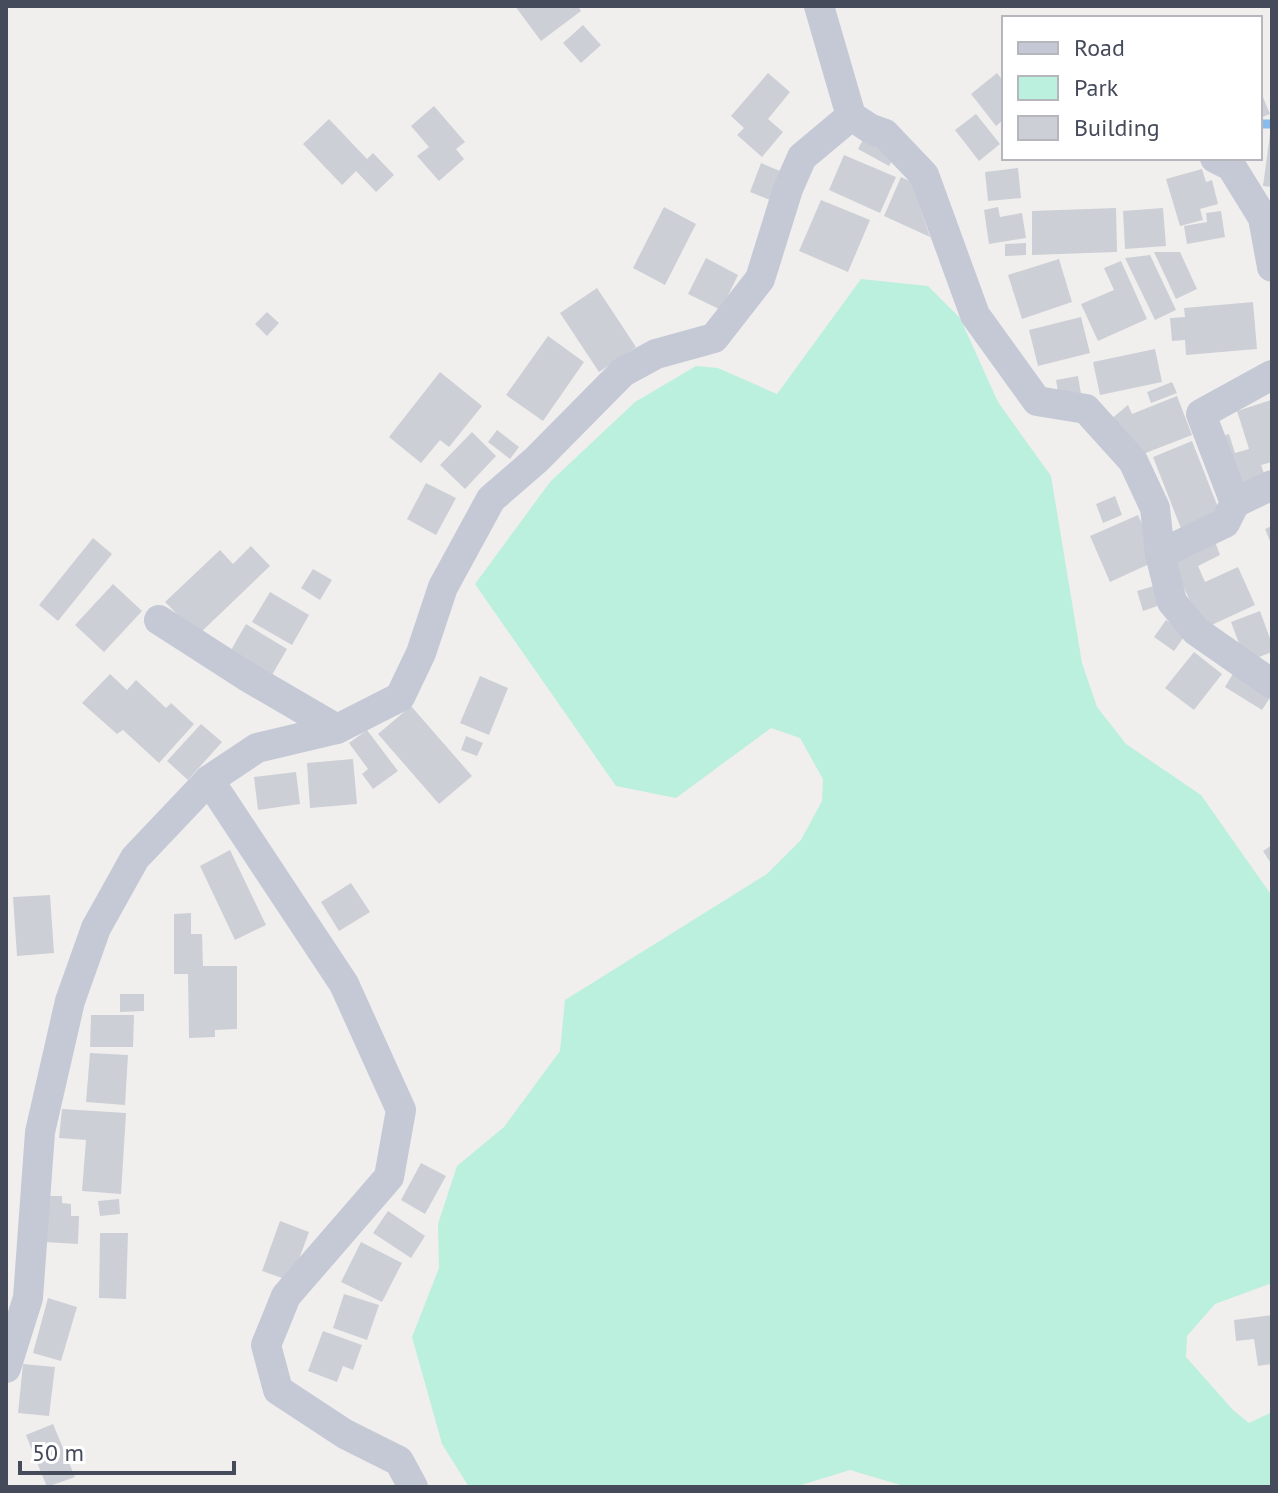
<svg xmlns="http://www.w3.org/2000/svg" width="1278" height="1493" font-family="'PT Sans',sans-serif">
<style>
.green{fill:#bbefde}
.lines{fill:none;stroke-linecap:round;stroke-linejoin:round}
.stream{stroke:#88bcec;stroke-width:9}
.building{fill:#cdcfd6}
.minor{stroke:#c4c9d5;stroke-width:30}
</style>
<rect width="100%" height="100%" fill="#f1efee"/>
<path class="green" d="M861,279L928,286L960,318L998,402L1051,476L1082,663L1097,707L1126,744L1201,795L1272,896V1283L1215,1304L1187,1336L1186,1357L1233,1410L1249,1423L1272,1412V1487H907L850,1470L795,1487H469L442,1444L412,1337L439,1268L438,1224L457,1166L504,1127L560,1051L565,1000L767,874L801,840L822,801L823,779L800,738L771,728L676,798L616,786L475,584L550,482L635,402L696,366L718,368L777,394Z"/>
<g class="lines">
<path class="stream" d="M1260,124H1272"/>
</g>
<g class="building">
<path d="M515,6H578L581,11L541,41Z"/>
<path d="M583,25L601,45L581,63L563,43Z"/>
<path d="M768,73L790,92L768,119L783,132L762,157L737,135L744,128L731,116Z"/>
<path d="M997,73L1004,82V119L996,126L971,94Z"/>
<path d="M1260,90L1270,114L1260,118Z"/>
<path d="M434,106L465,142L456,149L464,159L439,181L417,156L429,147L411,126Z"/>
<path d="M976,114L1000,144L979,161L955,130Z"/>
<path d="M329,119L367,159L373,153L394,175L376,192L356,171L342,185L303,144Z"/>
<path d="M1270,134H1272V187L1263,186Z"/>
<path d="M865,136L896,153L889,166L858,149Z"/>
<path d="M844,155L896,177L880,213L829,190Z"/>
<path d="M761,163L780,171L770,200L750,192Z"/>
<path d="M1018,168L1021,198L988,201L985,172Z"/>
<path d="M1202,169L1206,182L1212,180L1218,204L1200,209L1203,220L1180,226L1166,179Z"/>
<path d="M901,177L920,186L916,196L930,237L884,216Z"/>
<path d="M821,200L870,220L848,272L799,251Z"/>
<path d="M664,207L696,224L665,285L633,268Z"/>
<path d="M998,207L1000,217L1022,213L1026,238L989,244L984,210Z"/>
<path d="M1116,208L1117,252L1032,255V211Z"/>
<path d="M1163,208L1166,246L1125,249L1123,211Z"/>
<path d="M1221,211L1225,237L1187,244L1184,226L1207,222L1206,213Z"/>
<path d="M1026,243V255L1005,256V244Z"/>
<path d="M1154,252H1180L1197,289L1176,299Z"/>
<path d="M1150,255L1176,310L1155,320L1125,258Z"/>
<path d="M706,258L738,275L721,310L688,294Z"/>
<path d="M1059,259L1072,302L1022,319L1008,275Z"/>
<path d="M1121,261L1147,319L1098,341L1081,304L1114,290L1104,268Z"/>
<path d="M597,288L636,347L599,372L560,313Z"/>
<path d="M1253,302L1257,349L1186,355L1185,340L1172,341L1170,318L1185,317L1184,308Z"/>
<path d="M267,312L279,323L267,336L255,324Z"/>
<path d="M1081,317L1090,353L1038,366L1029,330Z"/>
<path d="M548,336L584,362L543,421L506,395Z"/>
<path d="M1155,349L1162,382L1100,395L1093,362Z"/>
<path d="M440,372L482,406L449,447L440,440L421,463L389,437Z"/>
<path d="M1078,376L1081,394L1059,398L1056,380Z"/>
<path d="M1172,382L1177,393L1151,403L1147,392Z"/>
<path d="M1177,396L1192,435L1138,456L1110,420L1128,405L1132,414Z"/>
<path d="M1271,400L1272,462L1261,465L1266,479L1234,489L1217,438L1229,434L1235,453L1249,449L1237,411Z"/>
<path d="M497,430L519,447L510,459L488,442Z"/>
<path d="M472,432L496,456L465,489L440,465Z"/>
<path d="M1192,441L1221,515L1182,531L1153,457Z"/>
<path d="M426,483L456,498L436,535L407,519Z"/>
<path d="M1115,496L1122,515L1103,523L1096,504Z"/>
<path d="M1138,515L1158,560L1110,582L1090,536Z"/>
<path d="M1272,526V546L1265,529Z"/>
<path d="M93,538L112,554L58,621L39,605Z"/>
<path d="M1214,539L1220,555L1198,566L1205,582L1238,567L1255,605L1203,629L1171,560Z"/>
<path d="M251,546L270,566L198,635L165,602L220,550L233,564Z"/>
<path d="M313,569L332,580L320,600L301,588Z"/>
<path d="M113,584L142,611L104,652L75,625Z"/>
<path d="M1157,585L1163,604L1143,611L1137,591Z"/>
<path d="M270,592L309,615L292,645L252,622Z"/>
<path d="M1260,611L1272,644V652L1246,662L1231,622Z"/>
<path d="M1166,620L1186,634L1174,651L1154,637Z"/>
<path d="M246,624L287,649L272,675L231,650Z"/>
<path d="M1194,652L1222,674L1194,710L1165,688Z"/>
<path d="M1234,672L1271,696L1262,710L1225,687Z"/>
<path d="M110,674L127,690L136,680L166,708L171,703L194,724L159,763L123,730L117,734L82,703Z"/>
<path d="M480,676L508,688L489,735L460,723Z"/>
<path d="M411,706L472,776L439,804L378,734Z"/>
<path d="M201,724L222,742L188,780L167,761Z"/>
<path d="M367,730L398,771L373,789L362,774L368,769L349,743Z"/>
<path d="M466,736L483,743L477,756L461,750Z"/>
<path d="M353,759L357,804L310,808L307,763Z"/>
<path d="M296,772L300,804L258,810L254,777Z"/>
<path d="M1272,845V865L1263,851Z"/>
<path d="M230,850L266,925L235,940L200,866Z"/>
<path d="M351,883L370,912L339,931L321,902Z"/>
<path d="M50,895L54,953L17,956L13,897Z"/>
<path d="M191,913V934H202L203,966H237V1029L215,1030V1037L189,1038L188,974H174V914Z"/>
<path d="M120,994H144V1011L120,1012Z"/>
<path d="M91,1015H134L133,1047H90Z"/>
<path d="M90,1053L128,1055L125,1105L86,1102Z"/>
<path d="M62,1109L126,1113L121,1194L82,1191L86,1140L59,1138Z"/>
<path d="M421,1163L446,1176L425,1214L401,1200Z"/>
<path d="M46,1196H62V1203L71,1204V1216H79L78,1244L44,1242Z"/>
<path d="M119,1199L120,1214L100,1216L98,1201Z"/>
<path d="M388,1211L425,1236L411,1258L373,1233Z"/>
<path d="M280,1221L309,1232L291,1281L262,1271Z"/>
<path d="M100,1233H128L126,1299L99,1298Z"/>
<path d="M361,1242L402,1263L382,1302L341,1282Z"/>
<path d="M344,1294L379,1305L367,1340L333,1328Z"/>
<path d="M48,1298L77,1307L61,1361L33,1353Z"/>
<path d="M1272,1315V1364L1258,1366L1254,1339L1236,1341L1234,1320Z"/>
<path d="M323,1331L362,1345L353,1370L343,1366L337,1382L308,1371Z"/>
<path d="M23,1364L55,1367L49,1416L18,1413Z"/>
<path d="M53,1424L75,1477L47,1487L26,1435Z"/>
</g>
<g class="lines">
<g class="minor">
<path d="M819,6L851,116L871,129L885,134L924,175L975,315L1037,401L1086,409L1133,461L1155,508L1160,554L1172,602L1196,631L1272,684"/>
<path d="M1215,158L1231,166L1263,218L1272,267"/>
<path d="M1235,503L1272,485"/>
<path d="M1160,554L1225,523L1235,503L1201,414L1272,375"/>
<path d="M159,620L246,676L337,729L400,697L421,653L443,587L491,499L536,460L623,372L656,354L714,338L760,279L788,189L802,157L851,116"/>
<path d="M209,780L344,984L401,1110L389,1177L286,1296L266,1345L278,1390L345,1434L399,1461L413,1487"/>
<path d="M6,1368L28,1298L40,1132L70,1001L96,928L135,858L209,780L257,748L337,729"/>
</g>
</g>
<rect width="1278" height="1493" fill="none" stroke="#464b5b" stroke-width="16"/>
<rect x="1002" y="16" width="260" height="144" fill="#ffffff" stroke="#b5b7bd" stroke-width="2"/>
<rect x="1018" y="42" width="40" height="12" fill="#c4c9d5" stroke="#b5b7bd" stroke-width="2"/>
<text x="1074" y="56" font-size="24" fill="#464b5b">Road</text>
<rect x="1018" y="76" width="40" height="24" fill="#bbefde" stroke="#b5b7bd" stroke-width="2"/>
<text x="1074" y="96" font-size="24" fill="#464b5b">Park</text>
<rect x="1018" y="116" width="40" height="24" fill="#cdcfd6" stroke="#b5b7bd" stroke-width="2"/>
<text x="1074" y="136" font-size="24" fill="#464b5b">Building</text>
<path d="M20 1461v12h214v-12" fill="none" stroke="#464b5b" stroke-width="4"/>
<text x="32" y="1461" font-size="24" fill="#464b5b" stroke="#ffffff" stroke-width="6" paint-order="stroke">50 m</text>
</svg>
